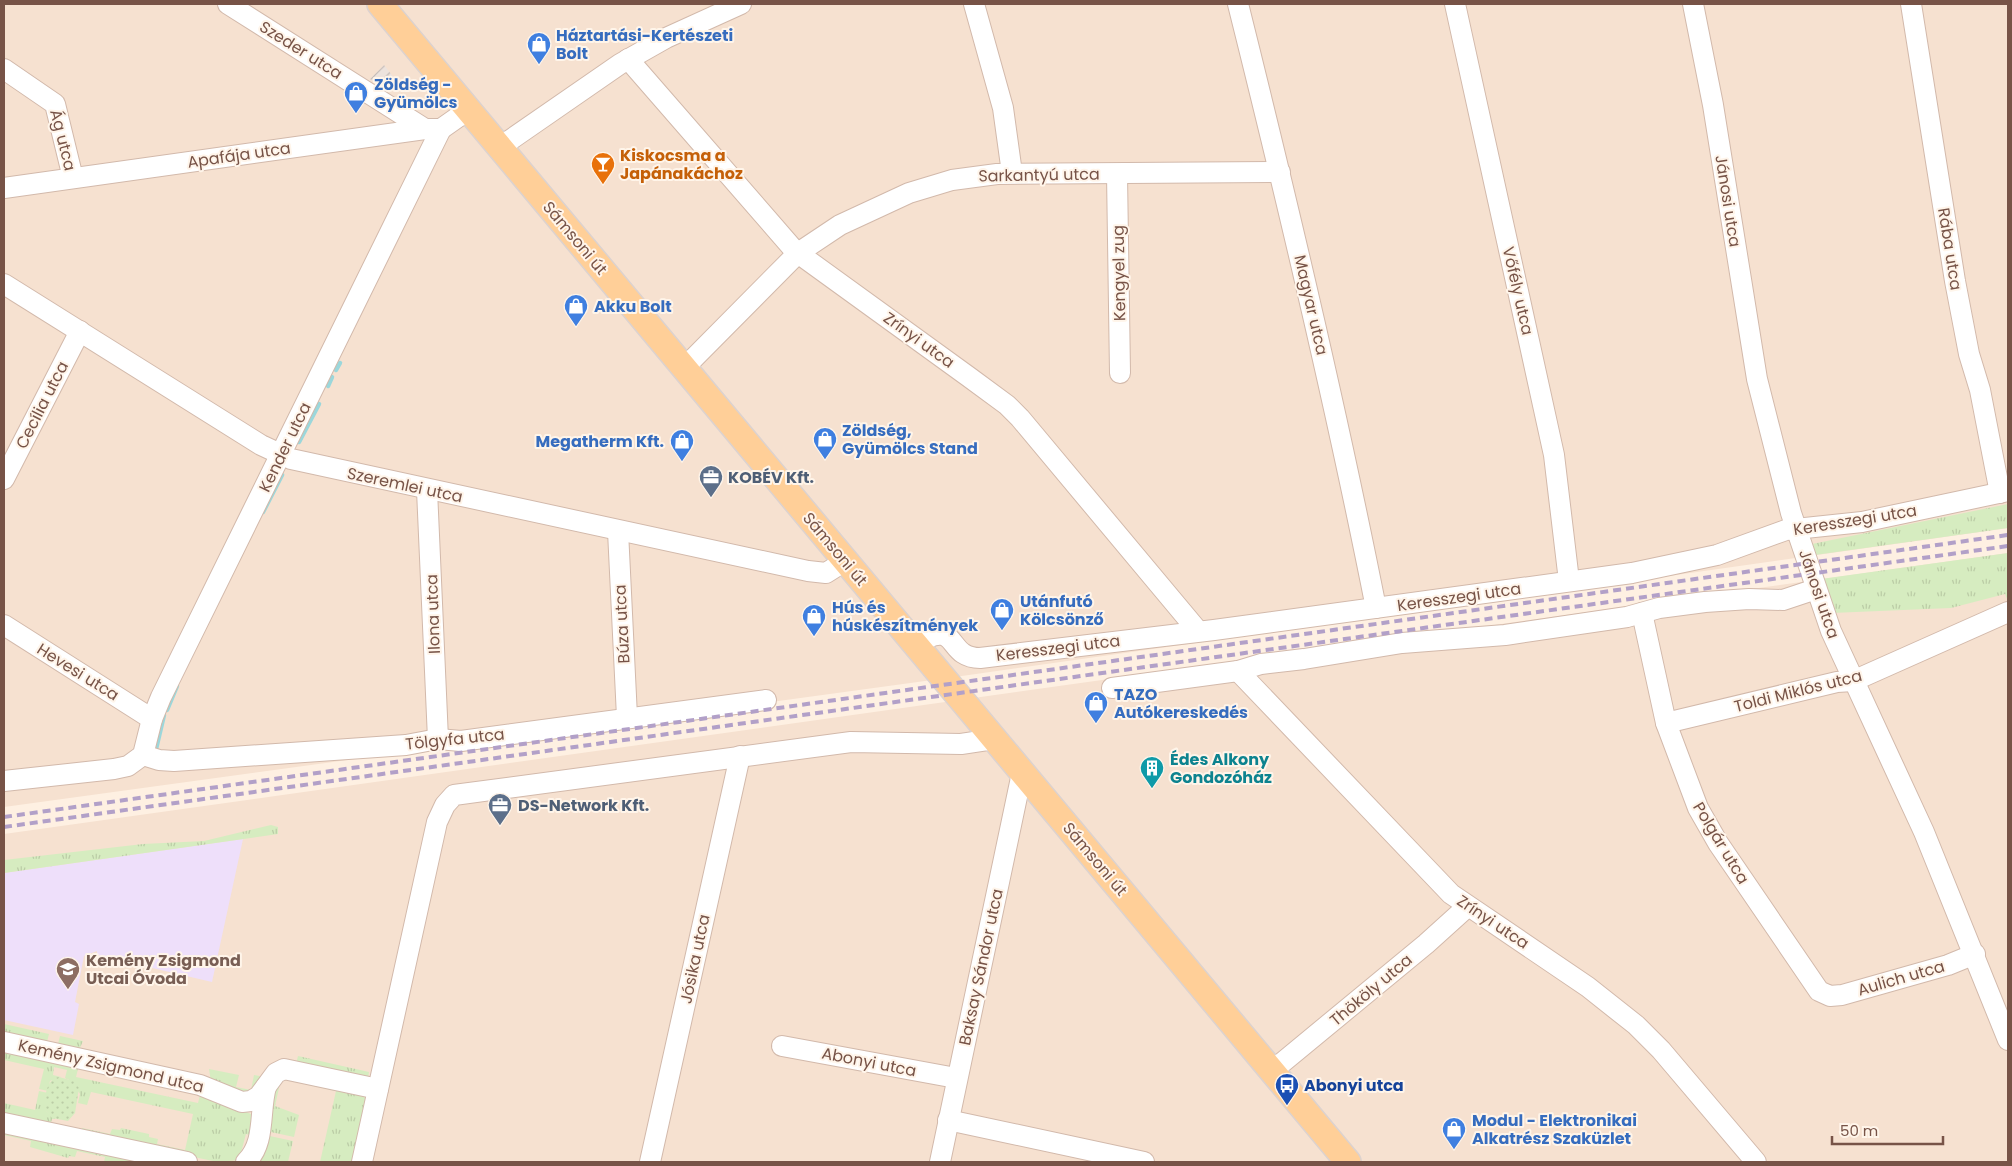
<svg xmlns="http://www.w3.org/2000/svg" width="2012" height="1166" font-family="Poppins,sans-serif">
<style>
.residential{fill:#f6e1d0}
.industrial{fill:url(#industrial-furrows)}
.education{fill:#eedffa}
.grass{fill:url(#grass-tufts)}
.park{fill:url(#park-dots)}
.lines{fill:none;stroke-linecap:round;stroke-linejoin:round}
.stream{stroke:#9bd7db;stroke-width:4.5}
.minor-casing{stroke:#d2b9ab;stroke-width:22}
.major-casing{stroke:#dcd2cf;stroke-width:28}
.minor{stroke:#fff;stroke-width:20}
.major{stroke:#ffcf98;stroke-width:25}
.rail{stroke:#b2a0c8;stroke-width:4;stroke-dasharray:8 5;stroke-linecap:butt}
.labels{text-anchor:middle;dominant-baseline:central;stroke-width:4;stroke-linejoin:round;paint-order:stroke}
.shop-label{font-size:16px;font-weight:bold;fill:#366cbe;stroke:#fff5ea;text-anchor:start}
.street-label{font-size:16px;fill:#775347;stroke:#fff5ea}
.food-label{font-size:16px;font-weight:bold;fill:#c56008;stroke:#fff5ea;text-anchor:start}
.service-label{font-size:16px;font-weight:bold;fill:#4e5e75;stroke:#fff5ea;text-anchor:start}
.culture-label{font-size:16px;font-weight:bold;fill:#0d838f;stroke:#fff5ea;text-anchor:start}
.education-label{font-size:16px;font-weight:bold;fill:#785e54;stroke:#fff5ea;text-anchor:start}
.transit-label{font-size:16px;font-weight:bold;fill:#164399;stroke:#fff5ea;text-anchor:start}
</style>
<defs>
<pattern id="industrial-furrows" width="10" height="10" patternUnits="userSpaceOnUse" patternTransform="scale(1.25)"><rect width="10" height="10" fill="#ede3dd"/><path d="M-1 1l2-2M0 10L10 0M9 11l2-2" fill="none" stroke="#c5bbb5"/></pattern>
<pattern id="grass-tufts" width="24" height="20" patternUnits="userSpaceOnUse" patternTransform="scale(1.25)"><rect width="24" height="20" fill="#d6ecc0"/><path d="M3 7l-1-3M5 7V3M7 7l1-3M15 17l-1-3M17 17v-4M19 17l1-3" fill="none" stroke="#bbcca6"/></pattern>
<pattern id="park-dots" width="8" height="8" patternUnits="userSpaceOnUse" patternTransform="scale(1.25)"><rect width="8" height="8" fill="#d6ecc0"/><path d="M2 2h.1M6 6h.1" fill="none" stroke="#bbcca6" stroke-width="1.8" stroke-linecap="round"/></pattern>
</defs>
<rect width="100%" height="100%" fill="#fef0e2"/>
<g class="residential">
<path d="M4,4H2008V528L969,675L4,807Z"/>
<path d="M2008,553V1162H4V834Z"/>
</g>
<path class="industrial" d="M384,65L395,79L384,89L370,79Z"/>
<path class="education" d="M243,839L212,982L97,955V951L84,956L75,1002L79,1004L73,1035L4,1020V873Z"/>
<g class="grass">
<path d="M2008,504V528L1815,555L1812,544Z"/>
<path d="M2008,553V601L2005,594L1951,608L1832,613L1821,579Z"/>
<path d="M271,825L278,827V834L4,873V860L143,844L204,841Z"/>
<path d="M4,1024L49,1034L46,1046L4,1036Z"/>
<path d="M60,1036L83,1041L79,1050L57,1048Z"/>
<path d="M4,1048L79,1065L76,1077L198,1103L201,1091L253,1115L252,1136L246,1134L239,1160L218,1162L81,1134L82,1128L110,1134L112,1129L120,1130L121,1128L149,1134V1137L158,1139L157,1144L185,1150L193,1114L91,1092L87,1105L78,1103L80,1094L70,1080L65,1078L67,1070L54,1067L53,1075L61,1077L50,1081L48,1091L39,1089L44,1069L4,1060Z"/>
<path d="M298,1056L369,1072L368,1078L296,1064Z"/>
<path d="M209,1069L239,1075L236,1087L251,1090L254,1075L265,1077L249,1094L211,1082Z"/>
<path d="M283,1076L364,1096L368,1105L355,1162H320L336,1091L281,1079L275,1106L299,1115L294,1137L266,1131C268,1112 264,1087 283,1076Z"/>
<path d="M39,1091L48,1093L46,1111L55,1119H52L50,1127L4,1117V1103L35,1110Z"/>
<path d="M4,1129L159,1162H104L105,1157L77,1151L75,1157L69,1156L68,1158L30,1147L31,1141L4,1135Z"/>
<path d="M265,1135L293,1141L288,1162H258Z"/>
</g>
<path class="park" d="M59,1077L74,1081L79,1088L75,1113L68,1121L52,1118L45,1110C44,1098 46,1079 59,1077Z"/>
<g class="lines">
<g class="stream">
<path d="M336,370L340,363"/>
<path d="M328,386L332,377"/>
<path d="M299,442L319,404"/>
<path d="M263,512L282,475"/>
<path d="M167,710L177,686"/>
<path d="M156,749L164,715"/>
</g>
<g class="minor-casing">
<g id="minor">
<path d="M228,4L425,129"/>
<path d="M974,4L1003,108L1012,173"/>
<path d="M1238,4C1288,204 1336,406 1376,608"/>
<path d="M1455,4L1554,455L1569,581"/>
<path d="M1693,4L1713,105L1757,379L1791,513L1831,631L1924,832L2008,1040"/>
<path d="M1911,4L1955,281L1969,354L1980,390L2000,493"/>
<path d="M628,59L795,251L969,377L1007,405L1020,418L1198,631"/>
<path d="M4,69L55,104L73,178"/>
<path d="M500,147L620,64L666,38L741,4"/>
<path d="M1117,174L1120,373"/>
<path d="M4,188L425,129H441L468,110"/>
<path d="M4,284L261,445L291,459L808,571L826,573L845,561"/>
<path d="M684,368L798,253L840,225L909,193L952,180L997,174L1280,172"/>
<path d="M4,479L80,331"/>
<path d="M427,490L438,739"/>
<path d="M618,531L627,717"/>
<path d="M1642,613L1666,723L1698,808L1718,843L1819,991L1830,996L1842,995L1948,965L1975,954"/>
<path d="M4,625L152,719"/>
<path d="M915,645C961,616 944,658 980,658L1214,630L1632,573L1717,555L1786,530L1862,522L2008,491"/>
<path d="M1238,671L1451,894L1588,987L1636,1025L1661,1050L1756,1162"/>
<path d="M1112,688L1238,671L1261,664L1304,659L1402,643L1505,635L1627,617L1659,608L1705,602L1749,599L1783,600L1816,589"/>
<path d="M1666,723L1837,682L1853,681L2008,612"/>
<path d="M143,755L159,760L174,761L406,745L438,739L461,741L766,700"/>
<path d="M4,781L114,769L128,766L143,755L152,719L161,697L441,129"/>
<path d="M4,1042L200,1085L242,1102L251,1101L259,1096L276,1073L284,1069L378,1089"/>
<path d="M782,1046L956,1078"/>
<path d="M1272,1071L1426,944L1467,907"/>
<path d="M948,1120L1144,1162"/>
<path d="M4,1123L187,1162"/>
<path d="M246,1162C266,1143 259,1111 266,1087"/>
<path d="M362,1162L437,822L445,805L454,795L851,742L961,744L994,739"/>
<path d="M650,1162L740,756"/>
<path d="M940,1162L1022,773"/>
</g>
</g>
<g class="major-casing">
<path id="major" d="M380,4L1348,1162"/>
</g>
<use href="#minor" class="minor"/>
<use href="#major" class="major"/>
<g class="rail">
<path d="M4,817L2008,535"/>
<path d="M4,827L2008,546"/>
</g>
</g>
<defs>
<g id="shop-pin" transform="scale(1.25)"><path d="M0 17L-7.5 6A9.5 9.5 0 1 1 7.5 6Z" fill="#3f7fe0" stroke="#fff5ea"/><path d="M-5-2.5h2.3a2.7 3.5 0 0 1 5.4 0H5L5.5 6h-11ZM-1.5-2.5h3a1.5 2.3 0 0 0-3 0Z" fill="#fff"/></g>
<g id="bar-pin" transform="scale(1.25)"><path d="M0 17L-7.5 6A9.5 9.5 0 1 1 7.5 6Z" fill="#e8710a" stroke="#fff5ea"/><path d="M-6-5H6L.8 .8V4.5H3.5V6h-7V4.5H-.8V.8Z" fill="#fff"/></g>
<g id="office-pin" transform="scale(1.25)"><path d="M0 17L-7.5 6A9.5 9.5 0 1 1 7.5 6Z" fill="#5c6f8a" stroke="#fff5ea"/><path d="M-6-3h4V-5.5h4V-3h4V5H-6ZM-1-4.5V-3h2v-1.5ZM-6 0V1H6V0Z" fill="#fff"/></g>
<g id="building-pin" transform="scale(1.25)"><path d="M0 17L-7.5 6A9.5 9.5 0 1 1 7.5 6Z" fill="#0f9aa8" stroke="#fff5ea"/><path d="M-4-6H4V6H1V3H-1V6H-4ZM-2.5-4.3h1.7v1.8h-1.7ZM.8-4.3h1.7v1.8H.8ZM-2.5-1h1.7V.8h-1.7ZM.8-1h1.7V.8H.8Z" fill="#fff"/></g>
<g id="school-pin" transform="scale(1.25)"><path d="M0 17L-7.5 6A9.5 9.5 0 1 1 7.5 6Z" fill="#8d6e63" stroke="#fff5ea"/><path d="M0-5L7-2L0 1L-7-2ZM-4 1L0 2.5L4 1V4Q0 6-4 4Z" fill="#fff"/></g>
<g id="bus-pin" transform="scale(1.25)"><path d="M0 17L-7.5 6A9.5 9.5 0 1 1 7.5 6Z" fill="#1a4fb4" stroke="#fff5ea"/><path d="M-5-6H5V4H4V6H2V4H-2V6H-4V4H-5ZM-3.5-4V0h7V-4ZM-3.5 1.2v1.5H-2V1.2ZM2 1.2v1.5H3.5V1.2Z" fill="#fff"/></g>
</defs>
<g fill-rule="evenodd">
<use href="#shop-pin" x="539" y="44"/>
<use href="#shop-pin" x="356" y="93"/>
<use href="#bar-pin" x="603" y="164"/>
<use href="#shop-pin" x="576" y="306"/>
<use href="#shop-pin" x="825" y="439"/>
<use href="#shop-pin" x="682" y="441"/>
<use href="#office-pin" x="711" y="477"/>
<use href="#shop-pin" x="1002" y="610"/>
<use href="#shop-pin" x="814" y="616"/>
<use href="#shop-pin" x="1096" y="703"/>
<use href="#building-pin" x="1152" y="768"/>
<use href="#office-pin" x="500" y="805"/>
<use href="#school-pin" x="68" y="969"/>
<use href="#bus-pin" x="1287" y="1085"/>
<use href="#shop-pin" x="1454" y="1129"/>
</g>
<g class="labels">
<g class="shop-label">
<text x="556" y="35">Háztartási-Kertészeti<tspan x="556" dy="18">Bolt</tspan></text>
<text x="374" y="84">Zöldség -<tspan x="374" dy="18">Gyümölcs</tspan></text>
<text x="594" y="306">Akku Bolt</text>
<text x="842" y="430">Zöldség,<tspan x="842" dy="18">Gyümölcs Stand</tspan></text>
<text x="664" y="441" text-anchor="end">Megatherm Kft.</text>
<text x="1020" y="601">Utánfutó<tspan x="1020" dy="18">Kölcsönző</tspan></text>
<text x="832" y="607">Hús és<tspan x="832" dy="18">húskészítmények</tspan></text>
<text x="1114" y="694">TAZO<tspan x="1114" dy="18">Autókereskedés</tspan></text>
<text x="1472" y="1120">Modul - Elektronikai<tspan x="1472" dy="18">Alkatrész Szaküzlet</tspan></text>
</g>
<g class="street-label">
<text transform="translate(301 50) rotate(32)">Szeder utca</text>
<text transform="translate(63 140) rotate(76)">Ág utca</text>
<text transform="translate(239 155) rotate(-8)">Apafája utca</text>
<text transform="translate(1039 175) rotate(-1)">Sarkantyú utca</text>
<text transform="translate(1728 201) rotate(81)">Jánosi utca</text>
<text transform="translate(575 238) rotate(50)">Sámsoni út</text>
<text transform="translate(1950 249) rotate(81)">Rába utca</text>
<text transform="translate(1119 273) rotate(-91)">Kengyel zug</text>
<text transform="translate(1518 291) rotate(77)">Vőfély utca</text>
<text transform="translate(1311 305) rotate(77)">Magyar utca</text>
<text transform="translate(919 340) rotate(36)">Zrínyi utca</text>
<text transform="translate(42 405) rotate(-63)">Cecília utca</text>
<text transform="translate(285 447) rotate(-64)">Kender utca</text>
<text transform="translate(405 485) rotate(12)">Szeremlei utca</text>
<text transform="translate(1855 520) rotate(-9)">Keresszegi utca</text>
<text transform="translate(835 549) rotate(50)">Sámsoni út</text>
<text transform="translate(1819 594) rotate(71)">Jánosi utca</text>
<text transform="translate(1459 597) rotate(-8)">Keresszegi utca</text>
<text transform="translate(433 614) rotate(-92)">Ilona utca</text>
<text transform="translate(622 624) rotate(-93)">Búza utca</text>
<text transform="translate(1058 648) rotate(-7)">Keresszegi utca</text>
<text transform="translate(78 672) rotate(32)">Hevesi utca</text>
<text transform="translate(1798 691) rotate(-14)">Toldi Miklós utca</text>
<text transform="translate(455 739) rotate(-6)">Tölgyfa utca</text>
<text transform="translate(1721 843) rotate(59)">Polgár utca</text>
<text transform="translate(1095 859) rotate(50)">Sámsoni út</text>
<text transform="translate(1493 922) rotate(34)">Zrínyi utca</text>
<text transform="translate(695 959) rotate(-78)">Jósika utca</text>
<text transform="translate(981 967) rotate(-78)">Baksay Sándor utca</text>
<text transform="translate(1901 978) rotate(-16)">Aulich utca</text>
<text transform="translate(1371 990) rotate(-40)">Thököly utca</text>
<text transform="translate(869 1062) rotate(11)">Abonyi utca</text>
<text transform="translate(111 1066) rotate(13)">Kemény Zsigmond utca</text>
</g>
<g class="food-label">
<text x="620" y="155">Kiskocsma a<tspan x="620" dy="18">Japánakáchoz</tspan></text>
</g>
<g class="service-label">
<text x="728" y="477">KOBÉV Kft.</text>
<text x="518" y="805">DS-Network Kft.</text>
</g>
<g class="culture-label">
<text x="1170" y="759">Édes Alkony<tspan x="1170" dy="18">Gondozóház</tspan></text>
</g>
<g class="education-label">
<text x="86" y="960">Kemény Zsigmond<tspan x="86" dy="18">Utcai Óvoda</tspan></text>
</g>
<g class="transit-label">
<text x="1304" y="1085">Abonyi utca</text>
</g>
</g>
<rect width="2012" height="1166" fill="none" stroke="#775347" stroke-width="10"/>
<path d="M1832 1136v8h111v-8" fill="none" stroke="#775347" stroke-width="2.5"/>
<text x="1840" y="1136" font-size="15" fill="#775347" stroke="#fff5ea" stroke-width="4" paint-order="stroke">50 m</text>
</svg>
